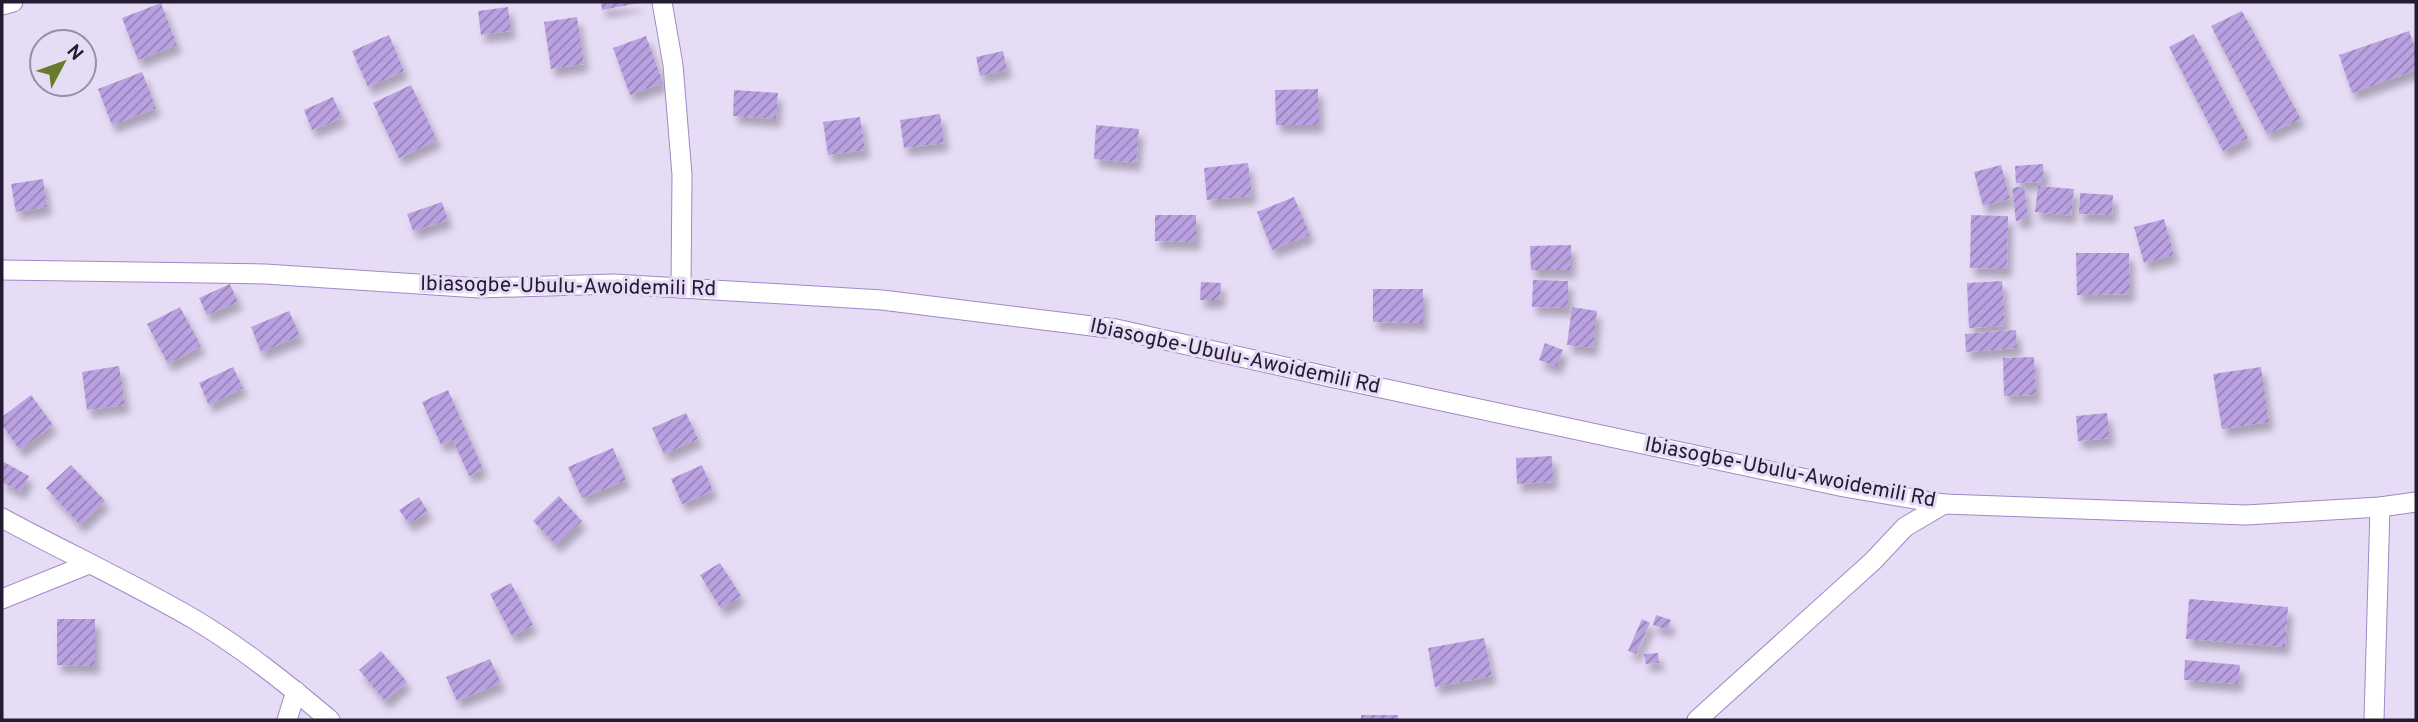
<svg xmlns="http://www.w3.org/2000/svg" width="2418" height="722" font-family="Overpass,sans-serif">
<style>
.building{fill:url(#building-hatch);filter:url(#shadow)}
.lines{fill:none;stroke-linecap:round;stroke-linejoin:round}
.minor-casing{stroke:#a188c6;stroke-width:21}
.minor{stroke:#fff;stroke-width:19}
.labels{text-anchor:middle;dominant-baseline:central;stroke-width:6;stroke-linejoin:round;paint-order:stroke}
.street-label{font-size:21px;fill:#241a32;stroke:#e6dcf6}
</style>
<defs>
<pattern id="building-hatch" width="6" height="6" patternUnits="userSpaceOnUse" patternTransform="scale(1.75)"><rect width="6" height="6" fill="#baa1e1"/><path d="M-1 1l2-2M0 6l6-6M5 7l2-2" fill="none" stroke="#9782b7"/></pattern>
<filter id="shadow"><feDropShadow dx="4.5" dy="8" stdDeviation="3.5" flood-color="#0004"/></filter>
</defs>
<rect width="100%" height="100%" fill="#e6dcf6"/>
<g class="building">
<path d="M601,2H639V3L602,10Z"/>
<path d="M161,3L177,45L138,60L122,18Z"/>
<path d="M508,7L511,31L481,35L478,11Z"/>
<path d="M2242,11L2301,119L2267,134L2211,26Z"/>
<path d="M577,17L584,64L551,69L544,22Z"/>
<path d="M2409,31L2416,51V70L2352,93L2339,55Z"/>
<path d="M2194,34L2248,138L2223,151L2169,47Z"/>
<path d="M389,35L404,71L368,87L352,51Z"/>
<path d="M646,36L663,83L630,95L613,48Z"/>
<path d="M1003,51L1007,70L980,76L976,57Z"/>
<path d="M142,72L156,108L112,125L98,89Z"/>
<path d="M411,85L437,140L399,158L373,103Z"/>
<path d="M1318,89L1319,125H1276L1275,90Z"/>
<path d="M734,90L778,93L776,119L733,116Z"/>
<path d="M333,97L342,118L312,130L304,110Z"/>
<path d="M940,114L944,143L904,148L900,120Z"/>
<path d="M860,117L865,150L828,155L823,122Z"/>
<path d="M1096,125L1139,129L1136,163L1094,159Z"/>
<path d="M1248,163L1252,196L1207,200L1204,168Z"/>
<path d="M2043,164L2044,182L2016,183L2015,166Z"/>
<path d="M2001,165L2010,199L1983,206L1974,172Z"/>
<path d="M43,179L47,207L16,212L11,184Z"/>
<path d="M2024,186L2028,219L2016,221L2012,188Z"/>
<path d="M2038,186L2074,189L2071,216L2035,212Z"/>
<path d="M2080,193L2113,195L2112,215L2079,214Z"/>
<path d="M1294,197L1310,235L1272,250L1257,212Z"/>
<path d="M442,202L448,220L413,231L407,214Z"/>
<path d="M1155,215H1196V242L1155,241Z"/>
<path d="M1971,215L2008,216L2007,269L1970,268Z"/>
<path d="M2164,219L2174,255L2144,263L2134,227Z"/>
<path d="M1571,245V270H1531L1530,246Z"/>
<path d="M2076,253H2129L2130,294L2077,295Z"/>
<path d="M1533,280L1568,281V308L1532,307Z"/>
<path d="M2002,281L2005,326L1969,328L1967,283Z"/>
<path d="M1201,282L1221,283L1220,300H1200Z"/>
<path d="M230,284L238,302L207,315L199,298Z"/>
<path d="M1373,289H1423V323L1373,322Z"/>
<path d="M180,307L201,346L168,364L147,324Z"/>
<path d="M1572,307L1597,311L1593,348L1567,345Z"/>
<path d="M289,311L300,336L261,352L251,327Z"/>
<path d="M2016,330L2017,348L1966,352L1965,334Z"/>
<path d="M1545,343L1563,350L1557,367L1539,360Z"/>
<path d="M2034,357L2036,395L2004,396L2003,358Z"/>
<path d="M119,366L125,405L87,410L82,372Z"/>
<path d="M233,367L243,388L209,405L199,383Z"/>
<path d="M2261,367L2269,422L2222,429L2213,374Z"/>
<path d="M448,390L483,469L469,476L453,440L441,445L422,402Z"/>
<path d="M31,395L53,425L20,450L2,425V417Z"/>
<path d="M686,413L698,439L664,454L652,428Z"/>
<path d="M2107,413L2110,438L2078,441L2076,416Z"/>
<path d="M613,448L626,480L582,498L568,467Z"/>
<path d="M1552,456L1553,482L1517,484L1516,458Z"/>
<path d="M2,461L29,476L21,492L2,482Z"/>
<path d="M71,465L105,501L80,525L46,488Z"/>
<path d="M702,465L713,491L682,504L671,479Z"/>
<path d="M559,496L582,521L556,545L533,521Z"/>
<path d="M419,497L428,512L409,524L399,510Z"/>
<path d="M720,563L741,596L721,609L700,575Z"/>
<path d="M511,583L533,625L512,636L490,594Z"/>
<path d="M2189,599L2288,607L2285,647L2186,639Z"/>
<path d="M1656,615L1671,620L1668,630L1653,625Z"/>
<path d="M57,619H95V666L57,665Z"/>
<path d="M1642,619L1650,623L1636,654L1628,651Z"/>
<path d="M1484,638L1492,676L1435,687L1428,648Z"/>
<path d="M381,651L407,682L385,701L359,670Z"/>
<path d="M1658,653L1659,663L1646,664L1644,654Z"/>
<path d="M490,659L501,683L457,701L446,677Z"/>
<path d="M2185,660L2240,665L2238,684L2184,680Z"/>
<rect x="1361" y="715" width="37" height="5"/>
</g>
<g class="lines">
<g class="minor-casing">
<g id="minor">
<path d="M662,2L673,65L682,175L681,288"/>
<path d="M2,5L13,2"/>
<path d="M2,270L265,274L479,288L614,284L882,300L1116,329L1330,377L1844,487L1944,504L2246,515L2380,507L2416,502"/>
<path d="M2,518C65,552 130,582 192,618C241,647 286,683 330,720"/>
<path d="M2,599L89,564"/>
<path d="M287,720L296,691"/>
<path d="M1697,720L1873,561L1905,527L1944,504"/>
<path d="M2374,720L2380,507"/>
</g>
</g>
<use href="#minor" class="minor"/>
</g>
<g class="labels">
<g class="street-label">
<text transform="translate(568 287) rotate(1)">Ibiasogbe-Ubulu-Awoidemili Rd</text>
<text transform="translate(1235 357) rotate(12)">Ibiasogbe-Ubulu-Awoidemili Rd</text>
<text transform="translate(1790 473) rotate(11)">Ibiasogbe-Ubulu-Awoidemili Rd</text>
</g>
</g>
<rect width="2418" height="722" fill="none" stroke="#241a32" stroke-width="7"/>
<g transform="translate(63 63) rotate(49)"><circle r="33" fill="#e6dcf6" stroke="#988ea8" stroke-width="2"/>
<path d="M0-5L12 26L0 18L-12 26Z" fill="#677b2c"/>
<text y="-10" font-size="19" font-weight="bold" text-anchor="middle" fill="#241a32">N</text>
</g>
</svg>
